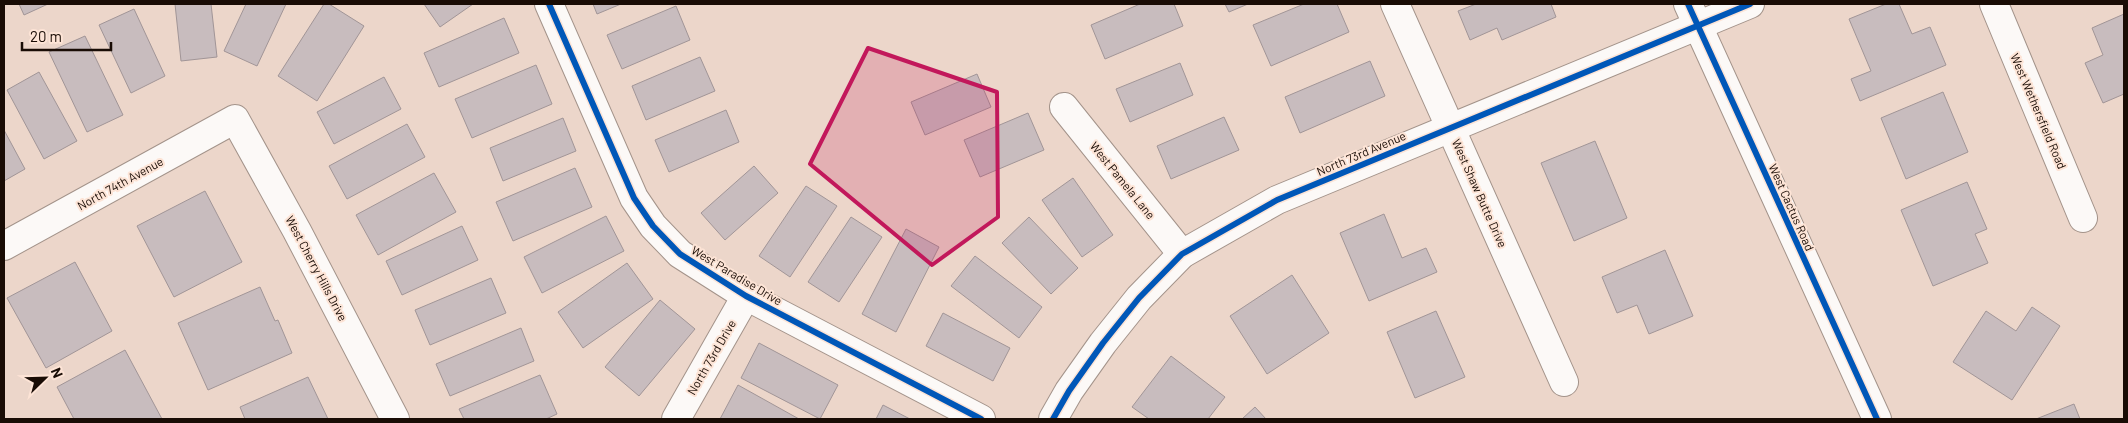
<svg xmlns="http://www.w3.org/2000/svg" width="2128" height="423" font-family="Barlow,sans-serif">
<style>
.building{fill:#c8bcbe;stroke:#a19597}
.lines{fill:none;stroke-linecap:round;stroke-linejoin:round}
.street-casing{stroke:#a3938a;stroke-width:30}
.secondary-casing{stroke:#a3938a;stroke-width:30}
.street{stroke:#fcf9f7;stroke-width:28}
.secondary{stroke:#fcf9f7;stroke-width:28}
.cycleway-casing{stroke:#fde4d6;stroke-width:9}
.cycleway{stroke:#0057b8;stroke-width:6}
.marked{fill:#c2185b;fill-opacity:0.2;stroke:#c2185b;stroke-width:4;stroke-linejoin:round}
.labels{text-anchor:middle;dominant-baseline:central;stroke-width:4;stroke-linejoin:round;paint-order:stroke}
.street-label{font-size:12px;fill:#190c05;stroke:#fde4d6}
</style>
<rect width="100%" height="100%" fill="#ecd6ca"/>
<g class="building">
<path d="M19,4H48L24,15Z"/>
<path d="M175,4H211L217,57L181,61Z"/>
<path d="M246,4H286L257,66L224,51Z"/>
<path d="M324,4H329L364,26L317,101L278,76Z"/>
<path d="M424,4H473L440,27Z"/>
<path d="M593,4H621L597,14Z"/>
<path d="M1140,4H1174L1183,26L1105,59L1091,25Z"/>
<path d="M1225,4H1248L1229,12Z"/>
<path d="M1304,4H1337L1349,32L1271,66L1253,25Z"/>
<path d="M1476,4H1551L1556,17L1502,40L1497,28L1470,40L1458,11Z"/>
<path d="M1886,4H1899L1912,34L1930,27L1946,65L1860,101L1851,79L1871,71L1849,19Z"/>
<path d="M676,6L690,40L622,69L607,35Z"/>
<path d="M134,9L165,76L131,93L99,25Z"/>
<path d="M2124,14V94L2103,103L2085,63L2103,55L2092,28Z"/>
<path d="M504,18L519,53L439,87L424,53Z"/>
<path d="M85,36L123,115L87,132L49,52Z"/>
<path d="M700,57L715,91L646,120L632,86Z"/>
<path d="M1370,61L1385,96L1300,133L1285,97Z"/>
<path d="M1180,63L1193,95L1130,122L1116,89Z"/>
<path d="M536,65L552,104L472,138L455,99Z"/>
<path d="M39,72L77,141L44,159L7,90Z"/>
<path d="M977,74L991,107L925,135L911,102Z"/>
<path d="M384,77L401,109L334,144L317,112Z"/>
<path d="M1943,92L1968,152L1906,179L1881,118Z"/>
<path d="M726,110L739,142L669,172L655,140Z"/>
<path d="M1028,113L1044,150L980,177L964,140Z"/>
<path d="M1224,117L1239,150L1171,179L1157,146Z"/>
<path d="M563,118L576,151L503,181L490,148Z"/>
<path d="M407,124L425,157L347,199L329,166Z"/>
<path d="M4,130L25,169L4,181Z"/>
<path d="M1595,141L1627,218L1574,241L1541,163Z"/>
<path d="M754,166L778,193L725,240L701,213Z"/>
<path d="M575,168L592,207L513,241L496,202Z"/>
<path d="M434,173L456,212L378,255L356,215Z"/>
<path d="M1073,178L1113,235L1082,257L1042,200Z"/>
<path d="M1967,182L1987,229L1975,234L1988,263L1933,286L1901,210Z"/>
<path d="M806,186L837,206L790,277L759,256Z"/>
<path d="M205,191L242,262L174,297L137,226Z"/>
<path d="M1384,214L1402,258L1426,248L1437,272L1369,301L1340,233Z"/>
<path d="M606,216L624,251L542,293L524,257Z"/>
<path d="M851,217L882,237L839,302L808,282Z"/>
<path d="M1029,217L1078,268L1051,294L1002,243Z"/>
<path d="M462,226L478,260L402,295L386,261Z"/>
<path d="M906,229L939,247L896,332L862,314Z"/>
<path d="M1665,250L1693,316L1649,334L1637,305L1617,313L1602,277Z"/>
<path d="M975,256L1042,307L1019,338L951,286Z"/>
<path d="M75,262L112,331L46,368L7,298Z"/>
<path d="M627,263L653,299L583,348L558,312Z"/>
<path d="M1292,275L1329,333L1267,374L1230,316Z"/>
<path d="M491,278L506,313L430,345L415,310Z"/>
<path d="M260,287L275,321L278,320L292,353L208,390L178,323Z"/>
<path d="M660,300L695,329L639,396L605,367Z"/>
<path d="M2032,307L2060,326L2012,400L1953,362L1986,311L2016,331Z"/>
<path d="M1436,311L1465,377L1415,398L1387,332Z"/>
<path d="M943,313L1010,348L993,381L926,346Z"/>
<path d="M521,328L534,361L450,396L436,364Z"/>
<path d="M759,343L838,385L820,419L741,378Z"/>
<path d="M125,350L162,419H74L57,387Z"/>
<path d="M1171,356L1225,397L1208,419H1149L1132,407Z"/>
<path d="M540,375L557,414L546,419H464L459,409Z"/>
<path d="M308,377L328,419H245L240,407Z"/>
<path d="M738,385L799,419H720Z"/>
<path d="M2074,404L2080,419H2036Z"/>
<path d="M883,405L910,419H876Z"/>
<path d="M1255,407L1266,419H1242Z"/>
</g>
<g class="lines">
<g class="street-casing">
<g id="street">
<path d="M549,4L634,198L653,226L680,254L746,296L981,419"/>
<path d="M1395,4L1564,382"/>
<path d="M1994,4L2083,218"/>
<path d="M1064,107L1182,254"/>
<path d="M4,246L235,119L297,231L395,419"/>
<path d="M676,419L746,296"/>
<path d="M1053,419L1069,391L1103,343L1139,298L1182,254L1277,200L1750,4"/>
</g>
</g>
<g class="secondary-casing">
<path id="secondary" d="M1688,4L1877,419"/>
</g>
<use href="#street" class="street"/>
<use href="#secondary" class="secondary"/>
<g class="cycleway-casing">
<g id="cycleway">
<path d="M549,4L634,198L653,226L680,254L746,296L981,419"/>
<path d="M1688,4L1877,419"/>
<path d="M1053,419L1069,391L1103,343L1139,298L1182,254L1277,200L1750,4"/>
</g>
</g>
<use href="#cycleway" class="cycleway"/>
</g>
<path class="marked" d="M868,48L997,92L998,217L932,265L810,164Z"/>
<g class="labels">
<g class="street-label">
<text transform="translate(2039 111) rotate(67)">West Wethersfield Road</text>
<text transform="translate(1361 153) rotate(-23)">North 73rd Avenue</text>
<text transform="translate(1123 180) rotate(51)">West Pamela Lane</text>
<text transform="translate(120 183) rotate(-29)">North 74th Avenue</text>
<text transform="translate(1480 193) rotate(66)">West Shaw Butte Drive</text>
<text transform="translate(1792 207) rotate(66)">West Cactus Road</text>
<text transform="translate(317 268) rotate(62)">West Cherry Hills Drive</text>
<text transform="translate(737 275) rotate(31)">West Paradise Drive</text>
<text transform="translate(711 357) rotate(-60)">North 73rd Drive</text>
</g>
</g>
<rect width="2128" height="423" fill="none" stroke="#190c05" stroke-width="10"/>
<g transform="translate(45 378) rotate(67)" stroke="#fde4d6" stroke-width="4" paint-order="stroke">
<path d="M0-4L9 19L0 12L-9 19Z" fill="#190c05"/>
<text y="-8" font-size="14" font-weight="bold" text-anchor="middle" fill="#190c05">N</text>
</g>
<path d="M22 42v8h89v-8" fill="none" stroke="#190c05" stroke-width="2.5"/>
<text x="30" y="42" font-size="15" fill="#190c05" stroke="#fde4d6" stroke-width="4" paint-order="stroke">20 m</text>
</svg>
